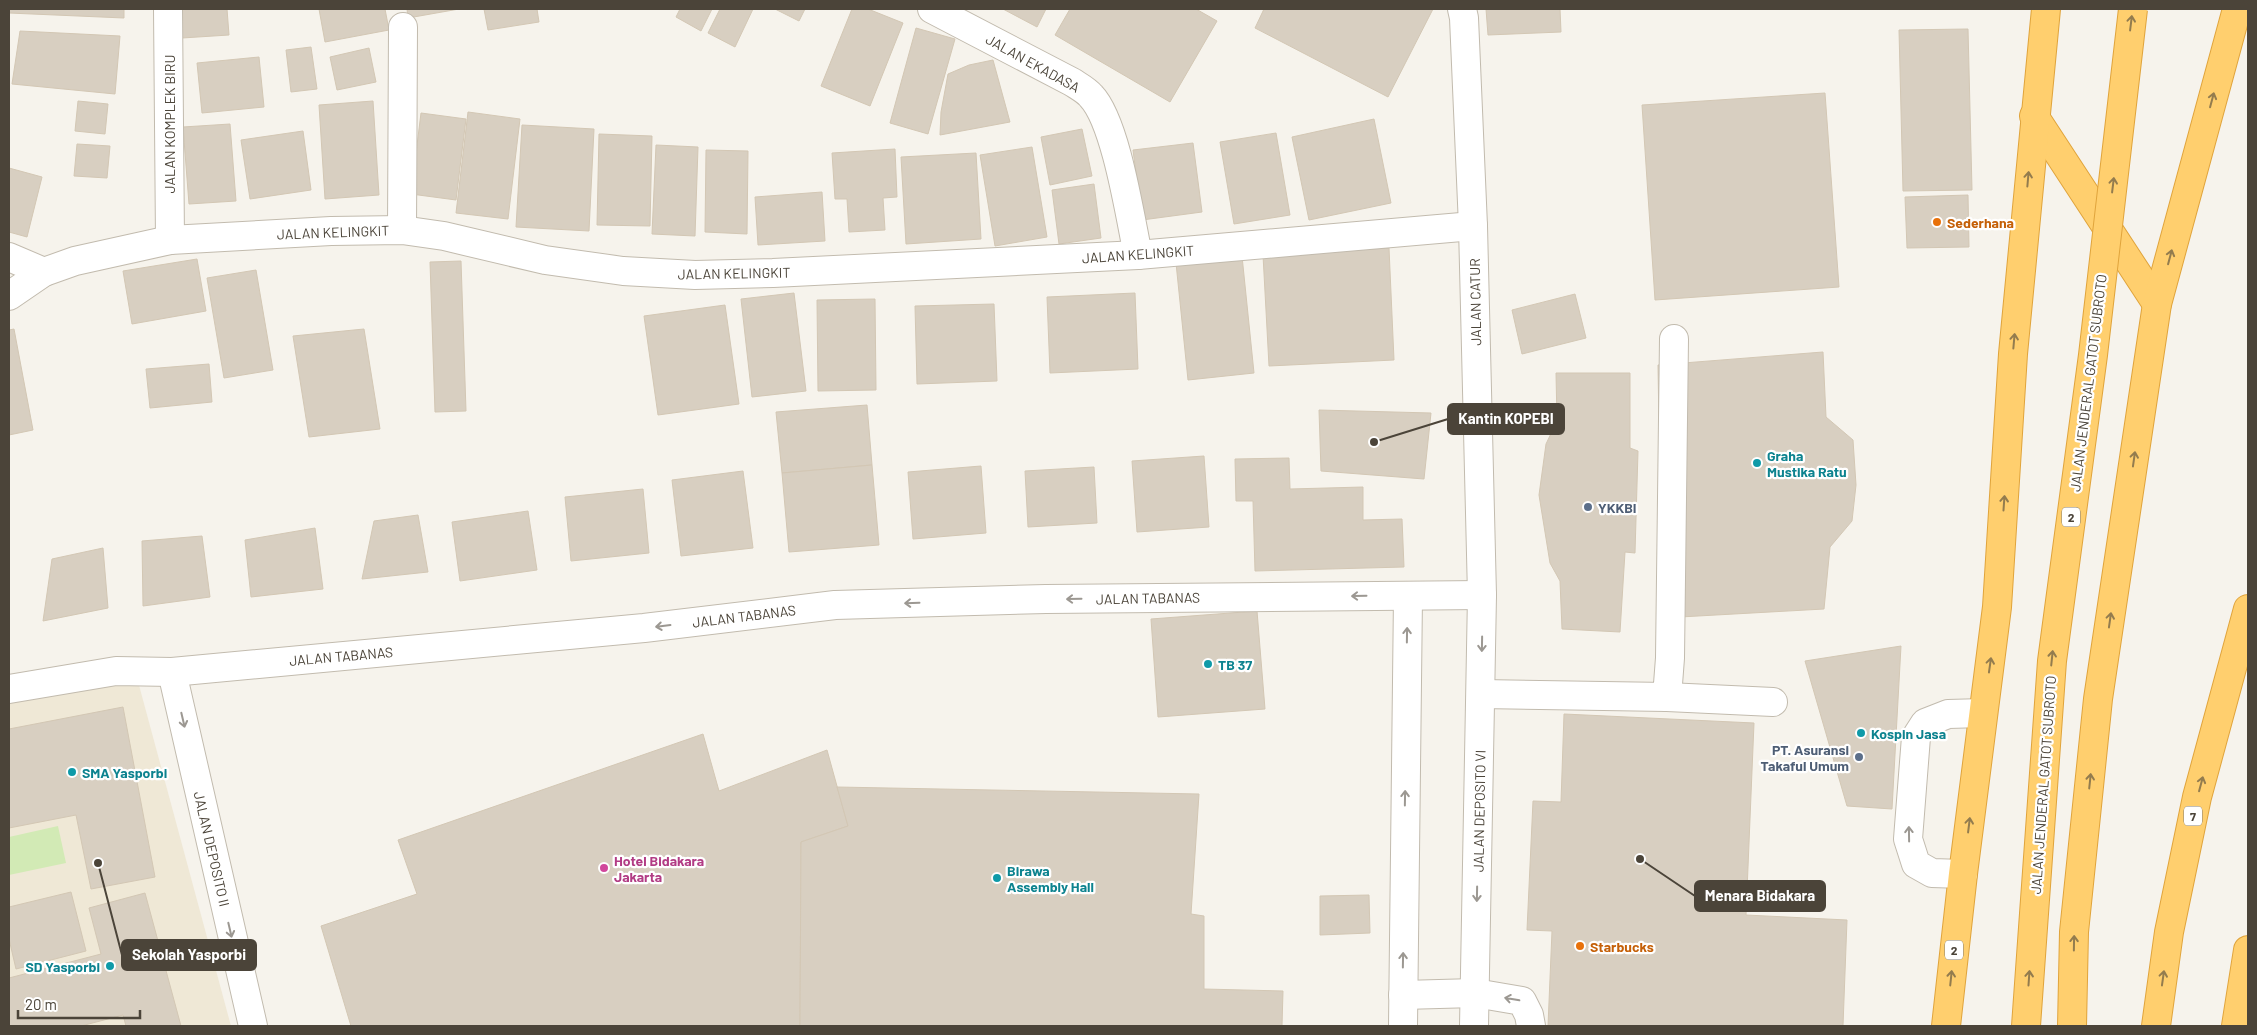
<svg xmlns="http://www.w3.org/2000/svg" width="2257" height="1035" font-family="Barlow,sans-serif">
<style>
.education{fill:#efe8d6}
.green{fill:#d2eab5}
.building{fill:#d8cfc1;stroke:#d3c7b4}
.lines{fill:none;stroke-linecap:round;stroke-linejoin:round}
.minor-casing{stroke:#c2bbae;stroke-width:30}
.highway-casing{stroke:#e0a43c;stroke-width:30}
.minor{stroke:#fff;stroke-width:28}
.highway{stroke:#ffcf6e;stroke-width:28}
.highway-bridge-casing{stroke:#e0a43c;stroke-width:30;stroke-linecap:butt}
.highway-bridge{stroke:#ffcf6e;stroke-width:28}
.oneway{stroke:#937c4e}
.oneway2{stroke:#9c9892}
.food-dot{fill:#e8710a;stroke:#fff;stroke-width:2}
.culture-dot{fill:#0f9aa8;stroke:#fff;stroke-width:2}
.service-dot{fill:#5c6f8a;stroke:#fff;stroke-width:2}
.hotel-dot{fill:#d1479c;stroke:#fff;stroke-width:2}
.labels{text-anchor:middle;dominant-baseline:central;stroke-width:4.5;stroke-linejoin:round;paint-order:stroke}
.shield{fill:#fff;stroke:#817c74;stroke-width:1}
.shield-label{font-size:12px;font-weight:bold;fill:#4b4439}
.street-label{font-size:14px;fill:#4b4439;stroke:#fff}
.food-label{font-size:14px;font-weight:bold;fill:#c56008;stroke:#fff;text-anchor:start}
.culture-label{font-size:14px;font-weight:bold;fill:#0d838f;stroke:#fff;text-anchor:start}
.service-label{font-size:14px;font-weight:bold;fill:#4e5e75;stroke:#fff;text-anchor:start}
.hotel-label{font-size:14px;font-weight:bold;fill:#b23c85;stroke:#fff;text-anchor:start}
.leader{fill:none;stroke:#4b4439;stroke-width:2}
.callout-dot{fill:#4b4439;stroke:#fff;stroke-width:2}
.callout{fill:#4b4439;stroke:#4b4439;stroke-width:2}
.callout-label{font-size:15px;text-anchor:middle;font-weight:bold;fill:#fff}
</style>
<rect width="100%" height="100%" fill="#f6f3ec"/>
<path class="education" d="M136,674L231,1026H9V699Z"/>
<path class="green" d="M58,826L66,863L9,875V837Z"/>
<g class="building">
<path d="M9,9H124V18L9,13Z"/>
<path d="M179,9H227L229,35L182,38Z"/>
<path d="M319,9H385L389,30L325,42Z"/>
<path d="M407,9H459L408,18Z"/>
<path d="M484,9H537L539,22L488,30Z"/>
<path d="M680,9H712L701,31L676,17Z"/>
<path d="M720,9H753L735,47L708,33Z"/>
<path d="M775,9H805L799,21Z"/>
<path d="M852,9H868L903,23L870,106L821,86Z"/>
<path d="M1003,9H1046L1037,27Z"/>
<path d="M1070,9H1196L1217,21L1170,102L1055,35Z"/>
<path d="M1264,9H1433L1388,97L1255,28Z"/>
<path d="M1486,9H1560L1561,32L1488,35Z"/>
<path d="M916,28L955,39L928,134L890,123Z"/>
<path d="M1968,29L1972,190L1903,191L1899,30Z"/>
<path d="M20,31L120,36L115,94L12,84Z"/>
<path d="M311,47L317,89L291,92L286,50Z"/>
<path d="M369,48L376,82L337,90L330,57Z"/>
<path d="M259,57L264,107L202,113L197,63Z"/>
<path d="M993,60L1010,122L940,135L941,112L948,74L969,65Z"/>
<path d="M1825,93L1839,287L1655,300L1642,105Z"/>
<path d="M78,101L108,104L105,134L75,131Z"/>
<path d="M373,101L379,195L325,199L319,105Z"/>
<path d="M468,112L520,119L508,219L456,213Z"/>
<path d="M421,113L466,119L456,200L411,194Z"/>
<path d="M1374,119L1391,203L1309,220L1292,137Z"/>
<path d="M230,124L236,201L189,204L183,127Z"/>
<path d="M522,125L594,129L589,231L516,227Z"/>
<path d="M1082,129L1092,176L1050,185L1041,137Z"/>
<path d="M303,131L311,190L250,199L241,140Z"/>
<path d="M1276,133L1290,215L1234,224L1220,142Z"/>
<path d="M599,134L652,136L650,226L597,225Z"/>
<path d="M1193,143L1202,212L1142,220L1133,150Z"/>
<path d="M77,144L110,146L107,178L74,176Z"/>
<path d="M656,145L698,147L695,236L652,234Z"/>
<path d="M1032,147L1047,237L995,246L980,155Z"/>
<path d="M895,149L897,197L883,198L885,230L849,232L847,199H835L832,153Z"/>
<path d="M706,150L748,151L747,234L705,232Z"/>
<path d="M976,153L981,239L906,244L901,157Z"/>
<path d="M9,168L42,177L27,237L9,232Z"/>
<path d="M1094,184L1101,238L1059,244L1052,190Z"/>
<path d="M822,192L825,241L758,245L755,197Z"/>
<path d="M1968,195L1969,247L1907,248L1905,197Z"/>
<path d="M1389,248L1394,360L1269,366L1263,255Z"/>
<path d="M1242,256L1254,373L1188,380L1176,263Z"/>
<path d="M197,259L206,311L132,324L123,271Z"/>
<path d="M461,261L466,411L435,412L430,262Z"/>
<path d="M256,270L273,370L224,378L207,278Z"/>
<path d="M794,293L806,391L752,397L741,299Z"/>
<path d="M1135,293L1138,369L1050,373L1047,297Z"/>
<path d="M1575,294L1586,338L1522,354L1512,310Z"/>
<path d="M875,299L876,390L818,391L817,300Z"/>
<path d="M994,304L997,381L917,384L915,306Z"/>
<path d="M725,305L739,404L658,415L644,316Z"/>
<path d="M14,329L33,430L9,435V330Z"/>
<path d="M364,329L380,429L309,437L293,336Z"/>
<path d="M1823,352L1826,417L1853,440L1856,485L1852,521L1830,547L1824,609L1662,618L1658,365Z"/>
<path d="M209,364L212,402L150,408L146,369Z"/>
<path d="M1556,373H1630V448L1638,451L1635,553L1625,552L1620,632L1562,629L1560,581L1550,563L1539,495L1546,444L1557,421Z"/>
<path d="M867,405L872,465L782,473L776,412Z"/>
<path d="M1319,410L1431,413L1424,479L1321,471Z"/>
<path d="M1204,456L1209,527L1137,532L1132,461Z"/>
<path d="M1289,458L1290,489L1363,487V520L1402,519L1404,567L1255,571L1253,501H1236L1235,459Z"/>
<path d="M872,465L879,545L789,552L782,473Z"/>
<path d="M981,466L986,533L913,539L908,472Z"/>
<path d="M1094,467L1097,523L1028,527L1025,471Z"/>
<path d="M743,471L753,548L681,556L672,480Z"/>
<path d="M643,489L649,553L571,561L565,497Z"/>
<path d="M528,511L537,570L460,581L452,522Z"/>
<path d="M418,515L428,572L362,579L374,521Z"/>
<path d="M315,528L323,589L251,597L245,540Z"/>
<path d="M202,536L210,597L143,606L142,541Z"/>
<path d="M103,548L108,608L43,621L52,559Z"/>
<path d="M1257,611L1265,709L1158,717L1151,619Z"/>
<path d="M1901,646L1892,809L1847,806L1805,661Z"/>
<path d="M123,707L155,877L91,889L76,815L9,828V729Z"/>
<path d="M1564,714L1754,723L1746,915L1847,920L1843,1026H1548L1552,931L1527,930L1533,801L1561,802Z"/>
<path d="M703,734L719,791L827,750L848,826L801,842L800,1026H351L321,926L417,894L398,840Z"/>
<path d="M837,787L1199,794L1191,914L1204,916V989L1283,991L1282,1026H800L801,842L848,826Z"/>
<path d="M71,892L86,951L16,969L9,939V907Z"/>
<path d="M145,893L181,1026H126L123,1015L81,1026H9V978L101,954L89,908Z"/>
<path d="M1369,895L1370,933L1320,935V896Z"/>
</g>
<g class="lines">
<g class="minor-casing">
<g id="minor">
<path d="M168,9L170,240"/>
<path d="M932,9L1072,82C1078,86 1086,90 1091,96C1116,122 1130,217 1138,255"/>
<path d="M1462,9L1464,18L1473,226L1482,595L1474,1026"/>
<path d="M402,230L403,27"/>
<path d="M9,257L44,272"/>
<path d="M9,296L44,272L75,261L170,240L331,231L402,230L444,236L545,260L623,271L695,275L773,273L1138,255L1473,226"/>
<path d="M172,672L253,1026"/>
<path d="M9,689L116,671L172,672L644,628L835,605L1046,599L1482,595"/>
<path d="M1481,694L1667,697L1670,658L1674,339"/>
<path d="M1667,697L1773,702"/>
<path d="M1963,874L1932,873L1916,864L1908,839L1916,737L1925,723L1948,714L1983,713"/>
<path d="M1403,995L1475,993L1522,1001L1529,1015L1531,1026"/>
<path d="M1403,1026L1408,596"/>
</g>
</g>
<g class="highway-casing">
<g id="highway">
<path d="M2034,116L2157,304"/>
<path d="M1946,1026L1963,874L1997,607L2013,354L2046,9"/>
<path d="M2072,1026L2074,932L2098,699L2157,304L2237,9"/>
<path d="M2156,1026L2169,932L2197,797L2248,609"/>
<path d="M2236,1026L2248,950"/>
</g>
</g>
<use href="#minor" class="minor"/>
<use href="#highway" class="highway"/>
<g class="highway-bridge-casing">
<path id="highway-bridge" d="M2026,1026L2052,661L2093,355L2133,9"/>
</g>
<use href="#highway-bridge" class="highway-bridge"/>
</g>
<defs><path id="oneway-shaft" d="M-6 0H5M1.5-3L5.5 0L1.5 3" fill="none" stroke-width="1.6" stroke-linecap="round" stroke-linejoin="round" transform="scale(1.25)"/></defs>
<g class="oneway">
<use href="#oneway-shaft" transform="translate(2131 23) rotate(-83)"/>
<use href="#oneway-shaft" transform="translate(2212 100) rotate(-75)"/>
<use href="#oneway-shaft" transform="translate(2028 179) rotate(-85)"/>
<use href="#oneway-shaft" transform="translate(2113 185) rotate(-83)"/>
<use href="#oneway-shaft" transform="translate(2170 257) rotate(-75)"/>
<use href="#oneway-shaft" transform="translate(2014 341) rotate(-85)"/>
<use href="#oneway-shaft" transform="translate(2134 459) rotate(-82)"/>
<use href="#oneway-shaft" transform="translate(2004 503) rotate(-86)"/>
<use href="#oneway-shaft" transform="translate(2110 620) rotate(-82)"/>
<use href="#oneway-shaft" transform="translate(2052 658) rotate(-84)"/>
<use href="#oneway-shaft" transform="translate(1990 665) rotate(-82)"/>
<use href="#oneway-shaft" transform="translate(2090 781) rotate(-84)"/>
<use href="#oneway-shaft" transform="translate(2201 784) rotate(-75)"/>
<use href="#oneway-shaft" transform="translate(1969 825) rotate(-83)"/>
<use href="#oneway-shaft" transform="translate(2074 943) rotate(-89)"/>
<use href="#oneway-shaft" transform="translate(1951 978) rotate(-84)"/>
<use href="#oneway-shaft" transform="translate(2029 978) rotate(-86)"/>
<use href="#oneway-shaft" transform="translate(2163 978) rotate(-82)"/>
</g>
<g class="oneway2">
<use href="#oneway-shaft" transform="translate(1359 596) rotate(179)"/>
<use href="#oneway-shaft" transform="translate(1074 599) rotate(179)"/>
<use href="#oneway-shaft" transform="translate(912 603) rotate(178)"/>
<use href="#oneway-shaft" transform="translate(663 626) rotate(173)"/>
<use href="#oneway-shaft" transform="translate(1407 635) rotate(-89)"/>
<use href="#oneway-shaft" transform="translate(1482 644) rotate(91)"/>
<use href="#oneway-shaft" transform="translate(183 720) rotate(77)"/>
<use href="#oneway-shaft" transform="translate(1405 798) rotate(-89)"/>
<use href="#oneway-shaft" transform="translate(1909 834) rotate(-91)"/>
<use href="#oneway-shaft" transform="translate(1477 894) rotate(91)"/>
<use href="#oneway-shaft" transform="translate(230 930) rotate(77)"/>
<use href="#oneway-shaft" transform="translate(1403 960) rotate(-89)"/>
<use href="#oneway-shaft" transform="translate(1512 999) rotate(-170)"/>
</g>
<g class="food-dot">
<circle cx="1937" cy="222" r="5"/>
<circle cx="1580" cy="946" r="5"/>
</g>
<g class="culture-dot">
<circle cx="1757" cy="463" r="5"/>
<circle cx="1208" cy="664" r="5"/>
<circle cx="1861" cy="733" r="5"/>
<circle cx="72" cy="772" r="5"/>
<circle cx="997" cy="878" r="5"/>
<circle cx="110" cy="966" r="5"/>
</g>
<g class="service-dot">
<circle cx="1588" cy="507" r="5"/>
<circle cx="1859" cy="757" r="5"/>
</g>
<circle class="hotel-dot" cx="604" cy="868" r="5"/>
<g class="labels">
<g class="shield">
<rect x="2062" y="507.5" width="18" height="19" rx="4"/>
<rect x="2184" y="806.5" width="18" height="19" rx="4"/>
<rect x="1945" y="940.5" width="18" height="19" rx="4"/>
</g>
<g class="shield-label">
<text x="2071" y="517">2</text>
<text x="2193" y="816">7</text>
<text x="1954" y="950">2</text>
</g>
<g class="street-label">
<text transform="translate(1033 63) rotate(29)">JALAN EKADASA</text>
<text transform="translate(169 124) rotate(-90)">JALAN KOMPLEK BIRU</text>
<text transform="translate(333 232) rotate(-2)">JALAN KELINGKIT</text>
<text transform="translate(1138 254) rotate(-4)">JALAN KELINGKIT</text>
<text transform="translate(734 273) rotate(-1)">JALAN KELINGKIT</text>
<text transform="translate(1475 302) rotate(-91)">JALAN CATUR</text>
<text transform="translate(2088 383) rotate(-83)">JALAN JENDERAL GATOT SUBROTO</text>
<text transform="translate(1148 598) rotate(-1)">JALAN TABANAS</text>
<text transform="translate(744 616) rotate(-7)">JALAN TABANAS</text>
<text transform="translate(341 656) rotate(-5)">JALAN TABANAS</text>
<text transform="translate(2043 785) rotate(-86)">JALAN JENDERAL GATOT SUBROTO</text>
<text transform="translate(1479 811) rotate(-89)">JALAN DEPOSITO VI</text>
<text transform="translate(212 849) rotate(77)">JALAN DEPOSITO II</text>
</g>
<g class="food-label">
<text x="1947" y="222">Sederhana</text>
<text x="1590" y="946">Starbucks</text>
</g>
<g class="culture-label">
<text x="1767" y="455">Graha<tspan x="1767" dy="16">Mustika Ratu</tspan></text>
<text x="1218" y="664">TB 37</text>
<text x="1871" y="733">Kospin Jasa</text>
<text x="82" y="772">SMA Yasporbi</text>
<text x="1007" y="870">Birawa<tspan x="1007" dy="16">Assembly Hall</tspan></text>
<text x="100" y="966" text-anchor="end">SD Yasporbi</text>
</g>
<g class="service-label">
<text x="1598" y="507">YKKBI</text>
<text x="1849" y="749" text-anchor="end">PT. Asuransi<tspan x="1849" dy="16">Takaful Umum</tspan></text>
</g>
<g class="hotel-label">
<text x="614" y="860">Hotel Bidakara<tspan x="614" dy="16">Jakarta</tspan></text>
</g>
</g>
<path class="leader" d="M1374 442L1448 419M1640 859L1695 896M98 863L122 955"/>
<g class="callout-dot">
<circle cx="1374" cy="442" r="5"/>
<circle cx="1640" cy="859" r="5"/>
<circle cx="98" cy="863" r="5"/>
</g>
<g class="callout">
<rect x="1448" y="404" width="116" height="30" rx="5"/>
<rect x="1695" y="881" width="130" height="30" rx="5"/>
<rect x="122" y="940" width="134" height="30" rx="5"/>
</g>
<g class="callout-label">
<text x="1506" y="424">Kantin KOPEBI</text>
<text x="1760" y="901">Menara Bidakara</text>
<text x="189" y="960">Sekolah Yasporbi</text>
</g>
<rect width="2257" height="1035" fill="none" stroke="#4b4439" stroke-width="20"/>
<path d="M18 1010v8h122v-8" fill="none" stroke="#4b4439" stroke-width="2.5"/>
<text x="25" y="1010" font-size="15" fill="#4b4439" stroke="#ffffff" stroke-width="4" paint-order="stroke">20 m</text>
</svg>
